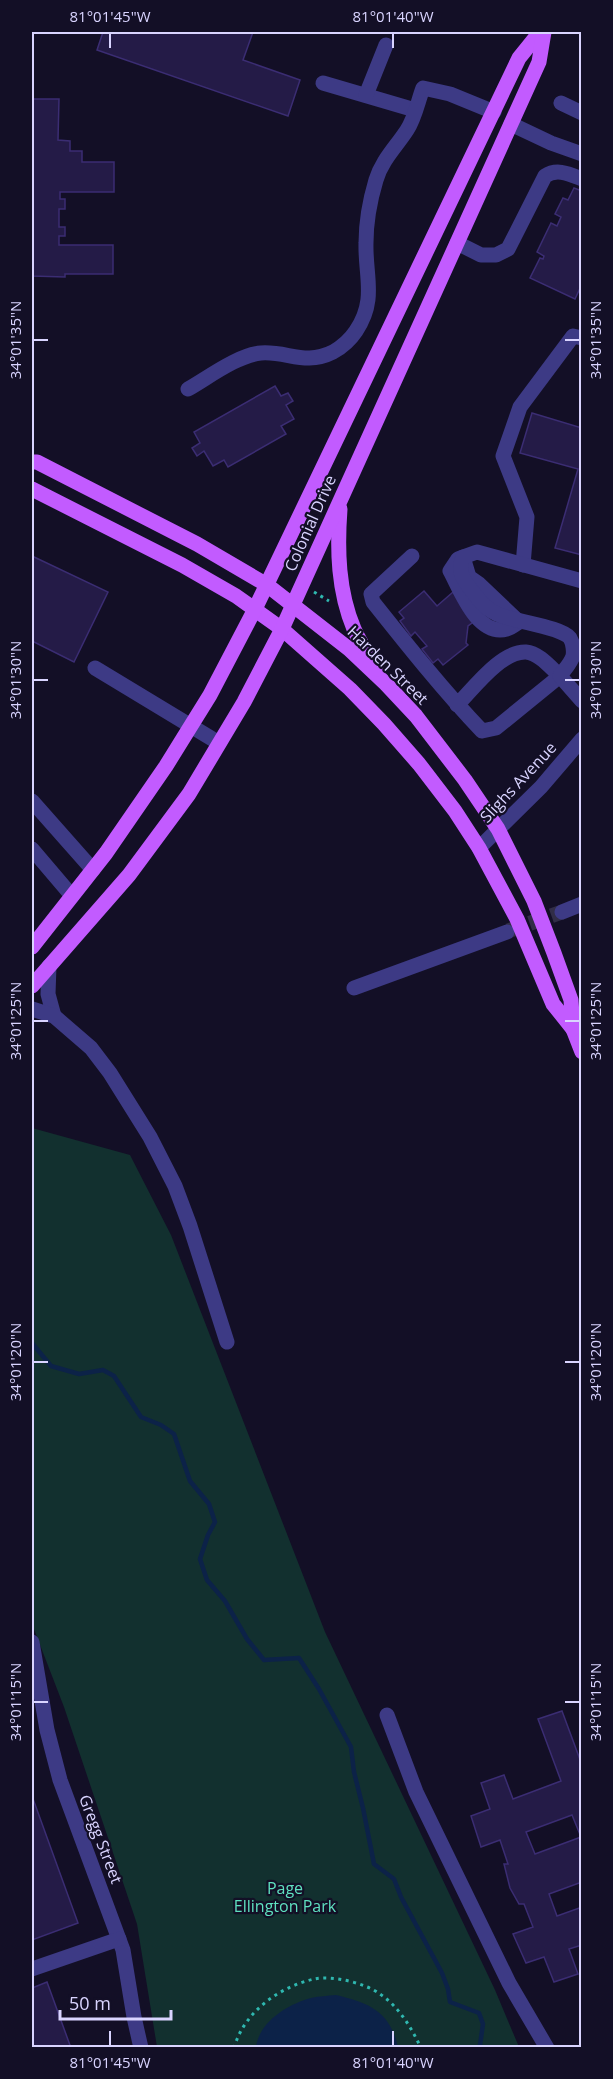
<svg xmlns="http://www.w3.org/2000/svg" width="613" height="2079" font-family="'Open Sans',sans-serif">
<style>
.green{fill:#12302f}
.water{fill:#0c2248}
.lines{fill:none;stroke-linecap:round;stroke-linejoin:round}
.stream{stroke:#0c2248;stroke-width:4.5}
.building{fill:#241b47;stroke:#3b2d73;stroke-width:1.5;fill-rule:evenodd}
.minor-tunnel{stroke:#312d47;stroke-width:15;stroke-dasharray:15 8;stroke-linecap:butt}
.path{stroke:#2fb8b0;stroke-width:3;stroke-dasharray:3 4.5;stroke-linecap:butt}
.minor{stroke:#3d3a85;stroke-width:15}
.major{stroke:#c25bff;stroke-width:15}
.ticks{fill:none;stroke:#d9d4ff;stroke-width:2}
.labels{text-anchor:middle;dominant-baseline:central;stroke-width:4.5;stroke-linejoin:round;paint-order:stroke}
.street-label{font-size:16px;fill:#d9d4ff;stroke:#130f26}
.park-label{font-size:16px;fill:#5fe0c0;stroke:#130f26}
.neatline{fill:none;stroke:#d9d4ff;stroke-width:2}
.ticks-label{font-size:15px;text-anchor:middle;fill:#d9d4ff}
</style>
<rect width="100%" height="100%" fill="#130f26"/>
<path class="green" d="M32,1128L130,1155L171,1235L325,1632L495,1990L519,2047H157L137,1924L64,1707L32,1624Z"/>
<path class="water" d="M336,1995C369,2003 390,2011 398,2047H256C259,2022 288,2004 311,1998C319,1996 328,1996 336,1995Z"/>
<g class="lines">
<path class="stream" d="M32,1343L51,1366L79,1374L103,1370L114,1376L141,1417L161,1425L174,1434L190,1481L209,1504L215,1522L208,1535L200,1559L207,1580L225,1601L247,1639L264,1660L299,1658L319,1689L351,1747L354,1772L363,1808L374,1864L394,1879L401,1897L442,1973L448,1989L450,2002L479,2013L483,2024L480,2045L482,2048"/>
</g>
<g class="building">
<path d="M103,32H253L243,60L300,80L288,116L97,50Z"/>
<path d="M32,99H59L58,140L70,141V151H82V162H114V192H60V199H65V209H59V227H65V236H59V245H113V274H65V277L32,276Z"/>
<path d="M574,188L582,191V284L575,299L530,278L540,258L543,259L544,256L537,252L551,223L557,226L561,217L555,214L563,198L568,200Z"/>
<path d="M275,386L281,396L288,393L293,401L286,405L294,419L281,426L286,434L228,467L224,460L213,466L204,451L197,456L192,448L200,443L194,432Z"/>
<path d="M532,413L582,428V555L555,548L578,469L520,453Z"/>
<path d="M32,556L108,592L74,662L32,641Z"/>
<path d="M424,591L437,606L453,592L476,620L468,626L466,643L468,645L443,665L438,659L433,663L422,649L427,646L415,632L411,636L400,621L404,618L399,612Z"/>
<path d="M562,1711L582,1765V1882L549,1894L557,1916L582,1907V1945L569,1949L578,1974L554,1982L544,1957L526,1963L513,1934L533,1927L524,1904H519L510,1888L504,1864H508L500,1840L481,1847L471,1816L490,1809L481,1783L504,1775L513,1799L561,1781L538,1719ZM572,1815L581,1837L535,1854L526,1832Z"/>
<path d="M32,1796L78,1923L32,1940Z"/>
<path d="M47,1982L71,2048H32V1988Z"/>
</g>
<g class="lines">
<path class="minor-tunnel" d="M508,931L562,912"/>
<g class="path">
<path d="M314,592L329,601"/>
<path d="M234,2048C244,2012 279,1987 314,1979C332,1975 365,1983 380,1994C399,2007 411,2027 421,2048"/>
</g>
<g class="minor">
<path d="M323,83L415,110"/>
<path d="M366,95L386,45"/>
<path d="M561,103L582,113"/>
<path d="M511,124L551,143L582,154"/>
<path d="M457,243L481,255H496L508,249L545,176C557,168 569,174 582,179"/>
<path d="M188,389C209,377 238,355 261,353C288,351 305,366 333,352C342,347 350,340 356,331C377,300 365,276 366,243C366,222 370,200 376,180C382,160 396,147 407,130C415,118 418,101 423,88L450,94L494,112"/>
<path d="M412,556L371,594L373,602C408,646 443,690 482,731L496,728L560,676C551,668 539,653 526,652C501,651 474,688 457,705"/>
<path d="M463,557L469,577L479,584L519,622C516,624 511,628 507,629C477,637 461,591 450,571L458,559Z"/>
<path d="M523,565L527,517L503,456L520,407L573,336L582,338"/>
<path d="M582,581L477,552L463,557C458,570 461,576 469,587C476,596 484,608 495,613C512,622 560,626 570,638C573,643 574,651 573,656C571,663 564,670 560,676L582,701"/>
<path d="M95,668L219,743"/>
<path d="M32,801L93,870"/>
<path d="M479,848L541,787L582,739"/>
<path d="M32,849L72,896"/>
<path d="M562,912L582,904"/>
<path d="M49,966L48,994L54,1016"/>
<path d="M354,988L507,932"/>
<path d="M32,1009L54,1016L91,1048L110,1073L150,1137L175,1186L190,1226L227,1342"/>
<path d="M32,1642L47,1730L60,1780L123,1950L134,2017L141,2048"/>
<path d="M387,1715L416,1792L509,1983L547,2048"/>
<path d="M32,1969L119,1939"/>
</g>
<g class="major">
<path d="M32,462H37L197,544L267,585L349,649L386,684L416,716L465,780L498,829L534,901L554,953L571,1000L573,1029L582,1052"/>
<path d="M32,489L182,565L236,596L282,629L350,689L384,724L419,764L455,811L479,848L517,919L553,1004L573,1029"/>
<path d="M340,509C337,550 338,591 354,629C360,643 369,656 377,669"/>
<path d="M32,947L106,853L166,766L210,695L255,609L519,58L540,32"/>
<path d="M32,986L129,875L189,794L244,702L282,629L539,62L544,32"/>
</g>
</g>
<path class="ticks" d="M110,33V48M393,33V48M33,340H48M565,340H580M33,680H48M565,680H580M33,1021H48M565,1021H580M33,1362H48M565,1362H580M33,1702H48M565,1702H580M110,2031V2046M393,2031V2046"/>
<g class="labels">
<g class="street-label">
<text transform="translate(310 523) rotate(-66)">Colonial Drive</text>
<text transform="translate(388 665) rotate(44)">Harden Street</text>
<text transform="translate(518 782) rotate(-47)">Slighs Avenue</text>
<text transform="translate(101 1839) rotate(69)">Gregg Street</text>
</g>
<g class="park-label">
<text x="285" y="1888">Page<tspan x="285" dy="18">Ellington Park</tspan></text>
</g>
</g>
<rect width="613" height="2079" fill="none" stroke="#130f26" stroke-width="66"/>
<path d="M60 2010v9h111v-9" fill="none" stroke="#d9d4ff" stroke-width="3"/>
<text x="69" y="2010" font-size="18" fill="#d9d4ff" stroke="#130f26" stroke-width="4.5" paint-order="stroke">50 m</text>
<rect x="33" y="33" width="547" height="2013" class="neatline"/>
<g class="ticks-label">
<text x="110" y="22">81°01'45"W</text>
<text x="393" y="22">81°01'40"W</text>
<text transform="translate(16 340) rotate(-90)" y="5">34°01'35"N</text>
<text transform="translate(596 340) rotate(-90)" y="5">34°01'35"N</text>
<text transform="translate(16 680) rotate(-90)" y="5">34°01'30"N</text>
<text transform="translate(596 680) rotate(-90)" y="5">34°01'30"N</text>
<text transform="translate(16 1021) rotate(-90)" y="5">34°01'25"N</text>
<text transform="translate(596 1021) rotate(-90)" y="5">34°01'25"N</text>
<text transform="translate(16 1362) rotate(-90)" y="5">34°01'20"N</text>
<text transform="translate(596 1362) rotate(-90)" y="5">34°01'20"N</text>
<text transform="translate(16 1702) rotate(-90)" y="5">34°01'15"N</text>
<text transform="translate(596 1702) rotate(-90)" y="5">34°01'15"N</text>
<text x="110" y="2068">81°01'45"W</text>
<text x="393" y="2068">81°01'40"W</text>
</g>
</svg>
